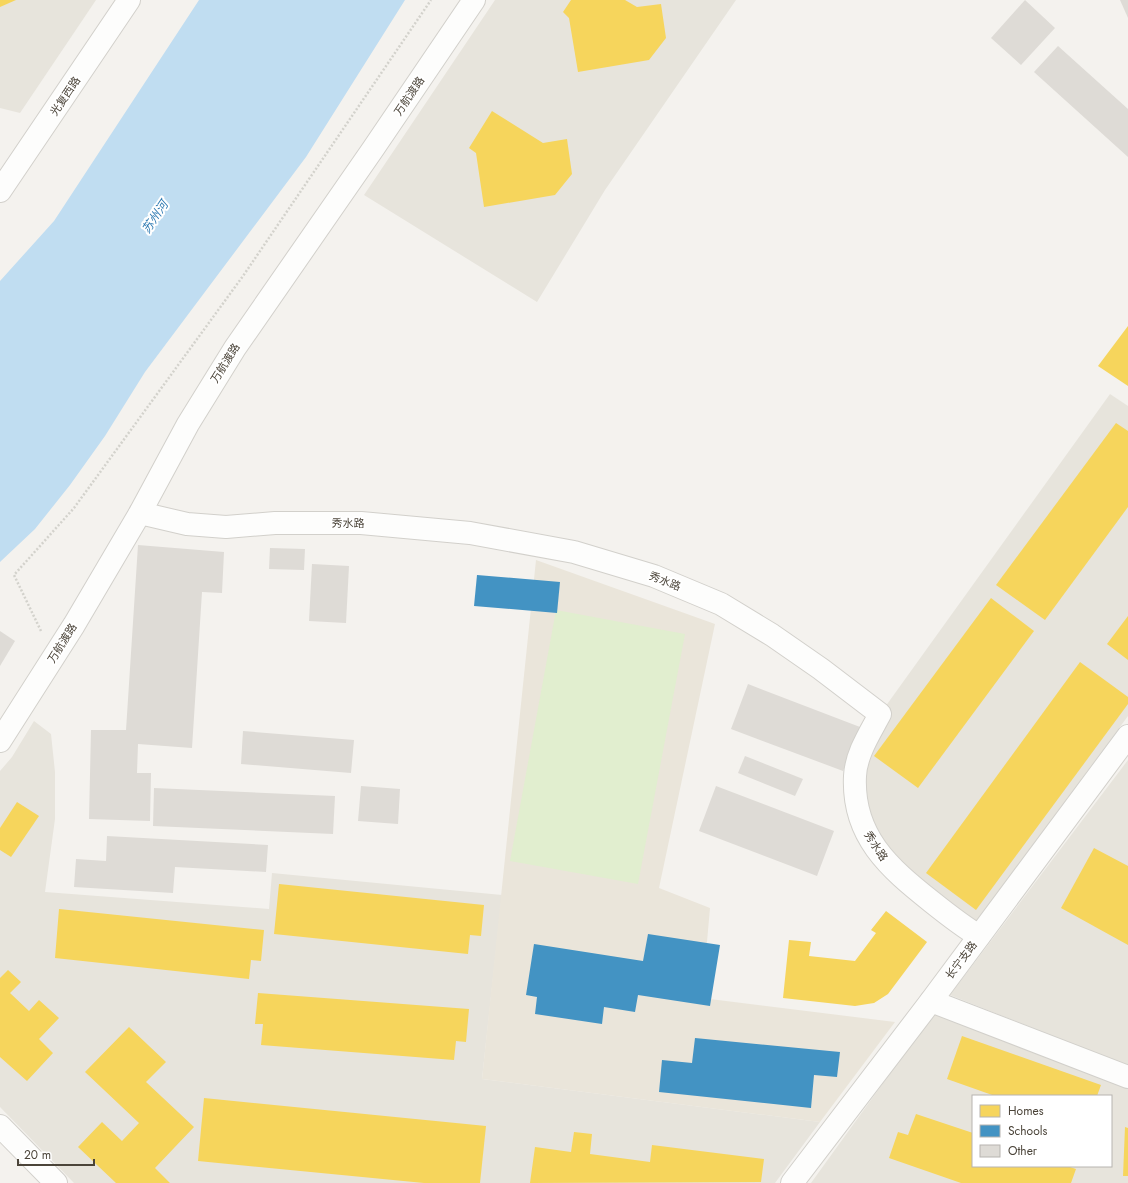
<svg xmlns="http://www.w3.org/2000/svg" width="1128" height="1183" font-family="Jost,'Noto Sans SC',sans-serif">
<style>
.residential{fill:#e7e4dc;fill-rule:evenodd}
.education{fill:#eae5da}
.green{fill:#e1eecf}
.water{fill:#c0ddf1}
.homes{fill:#f6d55c}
.schools{fill:#4393c3}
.building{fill:#dedbd6}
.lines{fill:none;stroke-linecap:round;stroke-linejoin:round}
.minor-casing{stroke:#d2d0cb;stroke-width:24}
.path{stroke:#d3d2cc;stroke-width:2.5;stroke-dasharray:2 2;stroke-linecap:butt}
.minor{stroke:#fdfdfc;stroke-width:22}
.labels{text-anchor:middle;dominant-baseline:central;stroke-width:4;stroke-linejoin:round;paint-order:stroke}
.street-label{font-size:11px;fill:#4b4439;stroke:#fff}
.water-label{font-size:12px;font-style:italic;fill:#2e7ab2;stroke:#fff}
</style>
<rect width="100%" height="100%" fill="#f4f2ee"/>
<g class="residential">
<path d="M0,0H96L20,113L0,108Z"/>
<path d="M495,0H736L605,190L537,302L364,195Z"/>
<path d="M1110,394L1128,406V716L969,931L866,832L863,745L880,714Z"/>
<path d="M34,721L51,734L55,772V819L45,892L269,909L272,873L502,895L482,1079L820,1122L775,1183H74L0,1107V771L12,757Z"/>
<path d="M1128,760V1066L950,995Z"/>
<path d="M933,1014L1128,1088V1183H811ZM973,1096H1111V1166H973Z"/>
</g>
<path class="education" d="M536,560L715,624L659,888L710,908L702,998L895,1022L820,1122L482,1079Z"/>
<path class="green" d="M556,610L685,634L638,884L510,861Z"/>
<path class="water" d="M199,0H405L306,157L145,372L105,436L70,485L35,529L0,562V281L54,221Z"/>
<g class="homes">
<path d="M0,0H16L0,7Z"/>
<path d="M571,0H625L637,7L661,4L666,38L649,60L578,72L569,18L563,12Z"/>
<path d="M492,111L543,143L567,139L572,174L555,195L484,207L476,153L469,148Z"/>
<path d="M1128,326V386L1098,366Z"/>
<path d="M1116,423L1128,431V507L1045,620L996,585Z"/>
<path d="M991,598L1034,631L918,788L874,756Z"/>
<path d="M1128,616V660L1107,644Z"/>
<path d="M1080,662L1128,697V704L976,910L926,873Z"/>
<path d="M17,802L39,816L11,857L0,850V828Z"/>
<path d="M1094,848L1128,866V945L1061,908Z"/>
<path d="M279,884L484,905L481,936L470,935L468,954L274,934Z"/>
<path d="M59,909L264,930L261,961L251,960L249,979L55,958Z"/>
<path d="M886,911L927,942L888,994L874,1003L855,1006L783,998L789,940L811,942L809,956L855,961L876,933L871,930Z"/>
<path d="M8,970L21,982L10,993L29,1011L39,1000L59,1018L39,1039L53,1053L27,1081L0,1057V978Z"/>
<path d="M258,993L469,1009L466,1042L456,1041L454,1060L261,1045L263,1024H255Z"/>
<path d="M129,1027L166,1062L146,1082L194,1127L155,1168L170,1183H116L78,1147L102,1122L122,1141L139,1123L85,1072Z"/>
<path d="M962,1036L1101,1085L1097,1096H995L947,1079Z"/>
<path d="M204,1098L486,1126L480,1183H424L198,1161Z"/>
<path d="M916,1114L973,1133V1166H1067L1076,1169L1071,1183H961L889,1158L898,1132L908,1135Z"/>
<path d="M1125,1127L1128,1128V1176H1123Z"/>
<path d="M574,1132L592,1134L590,1154L650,1162L652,1145L764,1159L761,1182L530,1183L535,1147L571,1152Z"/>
</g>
<g class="schools">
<path d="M477,575L560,582L557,613L474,606Z"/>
<path d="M648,934L720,945L710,1006L638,995L635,1012L604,1007L602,1024L535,1014L537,997L526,995L534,944L643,961Z"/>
<path d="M695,1038L840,1052L837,1077L814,1075L811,1108L659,1092L662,1060L692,1063Z"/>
</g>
<g class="building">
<path d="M1025,0L1055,28L1021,65L991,38Z"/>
<path d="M1120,0H1128V18Z"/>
<path d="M1058,46L1128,109V157L1034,72Z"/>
<path d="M138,545L224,552L222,593L202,592L192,748L138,744L137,773H151L150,821L89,819L91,730H126Z"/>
<path d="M270,548L305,549L304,570L269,569Z"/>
<path d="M312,564L349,566L346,623L309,621Z"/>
<path d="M0,631L15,641L0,666Z"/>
<path d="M748,684L860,727L843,771L731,729Z"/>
<path d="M243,731L354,740L351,773L241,764Z"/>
<path d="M745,756L803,779L795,796L738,773Z"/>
<path d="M361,786L400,789L398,824L358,821Z"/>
<path d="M716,786L834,831L817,876L699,831Z"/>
<path d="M154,788L335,796L333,834L153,826Z"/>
<path d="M107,836L268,845L266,872L175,867L173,893L74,887L76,859L106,861Z"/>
</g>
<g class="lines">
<g class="minor-casing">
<g id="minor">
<path d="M0,191L129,0"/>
<path d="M140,513L187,524L226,527L275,523H361L470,533L574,552L654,576L721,604L772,635L821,669L880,714C870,733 856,754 855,776C852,836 889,868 932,902C947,914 962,926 979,936"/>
<path d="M0,741L74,625L140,513L188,424L235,348L373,149L474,0"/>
<path d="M931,1001L1128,1077"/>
<path d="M0,1126L56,1183"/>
<path d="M792,1183L931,1001L1128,736"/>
</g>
</g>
<path class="path" d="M41,631L14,575L74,508L243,276L431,0"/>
<use href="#minor" class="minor"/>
</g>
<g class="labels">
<g class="street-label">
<text transform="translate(65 96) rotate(-56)">光复西路</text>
<text transform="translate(409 96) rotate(-56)">万航渡路</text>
<text transform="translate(225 363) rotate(-58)">万航渡路</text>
<text transform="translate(348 523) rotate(1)">秀水路</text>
<text transform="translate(665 581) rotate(21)">秀水路</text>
<text transform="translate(62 643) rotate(-58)">万航渡路</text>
<text transform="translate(876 846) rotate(57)">秀水路</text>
<text transform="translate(961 960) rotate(-53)">长宁支路</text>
</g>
<g class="water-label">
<text transform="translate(155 217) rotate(-56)">苏州河</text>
</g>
</g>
<rect x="972" y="1095" width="140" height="72" fill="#ffffff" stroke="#b7b4b0"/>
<rect x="980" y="1105" width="20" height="12" fill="#f6d55c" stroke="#b7b4b0"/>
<text x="1008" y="1115" font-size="12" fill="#4b4439">Homes</text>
<rect x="980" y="1125" width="20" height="12" fill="#4393c3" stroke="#b7b4b0"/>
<text x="1008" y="1135" font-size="12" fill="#4b4439">Schools</text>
<rect x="980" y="1145" width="20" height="12" fill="#dedbd6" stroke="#b7b4b0"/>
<text x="1008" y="1155" font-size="12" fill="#4b4439">Other</text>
<path d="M18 1159v6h76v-6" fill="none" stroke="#4b4439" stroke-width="2"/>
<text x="24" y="1159" font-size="12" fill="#4b4439" stroke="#ffffff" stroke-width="3" paint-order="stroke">20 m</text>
</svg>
